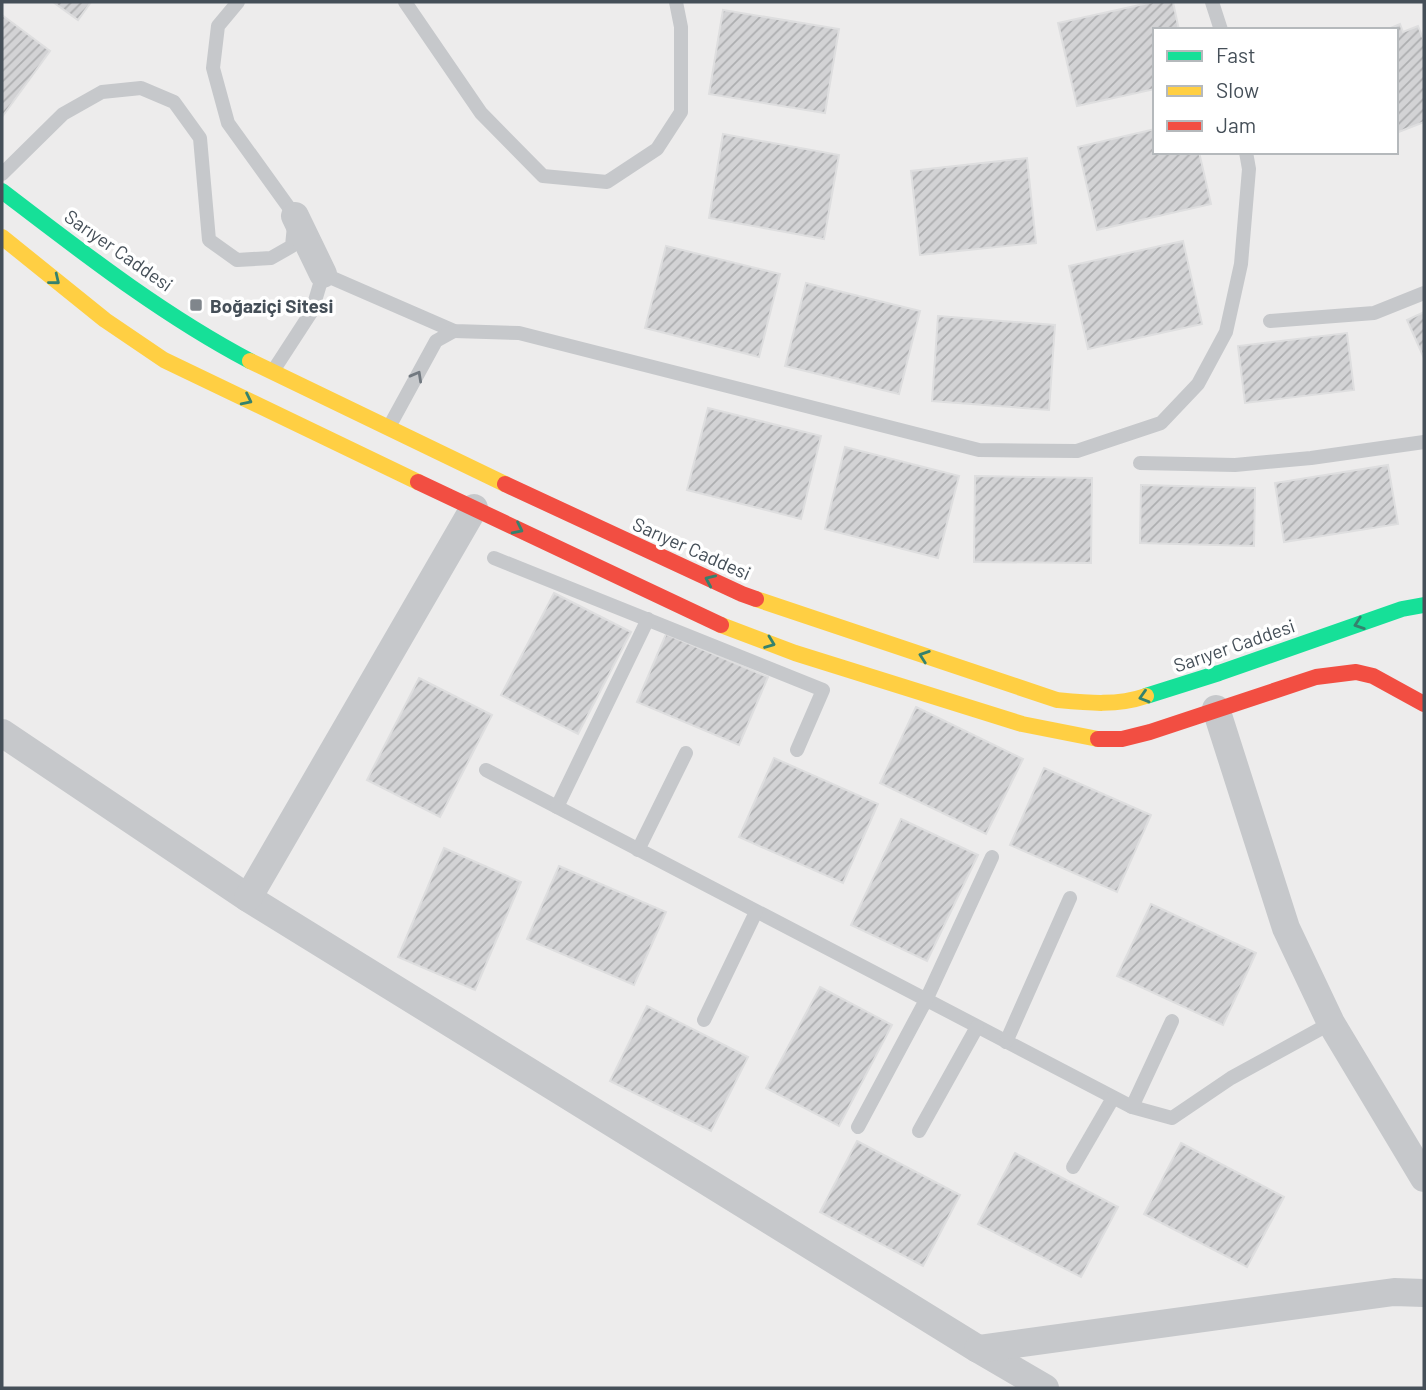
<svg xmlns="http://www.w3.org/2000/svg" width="1426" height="1390" font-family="Barlow,sans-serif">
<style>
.building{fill:url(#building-hatch);stroke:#dededf;stroke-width:2}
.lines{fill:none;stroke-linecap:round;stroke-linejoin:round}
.lane{stroke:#c6c8cb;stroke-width:14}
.street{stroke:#c6c8cb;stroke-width:28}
.fast{stroke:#16e098;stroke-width:16}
.slow{stroke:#ffcf43;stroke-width:16}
.jam{stroke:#f24e42;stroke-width:16}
.oneway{stroke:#35826e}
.oneway2{stroke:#727980}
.poi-dot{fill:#80868c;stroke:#fff;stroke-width:2.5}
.labels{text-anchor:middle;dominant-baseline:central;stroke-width:7;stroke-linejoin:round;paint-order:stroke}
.street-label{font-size:19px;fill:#454f58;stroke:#fff}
.poi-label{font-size:19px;font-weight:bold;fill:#454f58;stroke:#fff;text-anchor:start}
</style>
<defs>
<pattern id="building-hatch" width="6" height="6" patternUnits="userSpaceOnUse" patternTransform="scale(1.75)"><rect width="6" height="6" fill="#d3d3d5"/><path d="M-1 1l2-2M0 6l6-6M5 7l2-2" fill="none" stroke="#adaeb0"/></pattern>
</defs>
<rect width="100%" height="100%" fill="#edecec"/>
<g class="building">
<path d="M53,2H91L78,20Z"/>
<path d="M1153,2H1173L1179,30H1155V89L1077,106L1058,23Z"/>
<path d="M723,10L839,29L825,113L709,94Z"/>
<path d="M2,15L50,51L2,117Z"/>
<path d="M1400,24L1403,32L1418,26L1424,41V122L1396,133V30H1386Z"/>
<path d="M1155,129V152H1199L1211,204L1097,230L1078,147Z"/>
<path d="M723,134L839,155L824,239L709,218Z"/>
<path d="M1027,158L1036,243L920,255L911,171Z"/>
<path d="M1183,241L1202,324L1088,349L1069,266Z"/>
<path d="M666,246L780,274L759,357L645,328Z"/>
<path d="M806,283L920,311L899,394L785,366Z"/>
<path d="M1424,312V358L1407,320Z"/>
<path d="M938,316L1055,325L1049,410L932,401Z"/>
<path d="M1347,333L1354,390L1245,403L1238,346Z"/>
<path d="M708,408L821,436L801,519L687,490Z"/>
<path d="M845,447L959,476L938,558L825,529Z"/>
<path d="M1388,465L1398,524L1284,542L1275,483Z"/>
<path d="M975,476L1092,478L1091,563L974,562Z"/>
<path d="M1141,485L1255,488L1254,546L1140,543Z"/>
<path d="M554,593L631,632L578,734L501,695Z"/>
<path d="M666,634L768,677L739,745L637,702Z"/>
<path d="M419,678L492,715L440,817L367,780Z"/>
<path d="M916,707L1023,759L986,834L880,783Z"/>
<path d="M774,758L878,804L843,883L739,837Z"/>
<path d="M1044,768L1151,815L1117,892L1010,845Z"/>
<path d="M901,819L978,855L927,961L851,925Z"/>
<path d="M444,848L521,882L475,990L398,957Z"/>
<path d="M559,866L666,912L634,985L527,939Z"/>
<path d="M1151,904L1256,953L1223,1025L1117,976Z"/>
<path d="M820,987L892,1025L839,1126L766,1088Z"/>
<path d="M647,1006L748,1057L711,1131L610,1081Z"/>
<path d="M857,1141L960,1195L923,1266L820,1212Z"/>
<path d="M1181,1143L1284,1197L1247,1267L1144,1214Z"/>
<path d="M1015,1153L1118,1207L1081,1277L978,1224Z"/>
</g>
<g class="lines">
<g class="lane">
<path d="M405,2L481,113L543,176L607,182L657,149L681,112V27L676,2"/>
<path d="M1212,2L1221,30"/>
<path d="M2,174L63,114L102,92L141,88L174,102L200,138L209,240L237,260L271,258L292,246L295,216L228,123L213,68L218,26L238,2"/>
<path d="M1270,321L1374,313L1424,293"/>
<path d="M273,371L312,311L323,274L454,331L519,333L979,450L1077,451L1161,423L1198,384L1226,332L1241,264L1249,169L1246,152"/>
<path d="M389,427L436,341L454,331"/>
<path d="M1140,463L1235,465L1311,458L1424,442"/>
<path d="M494,558L823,690L797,750"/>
<path d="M486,770L1132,1107L1172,1118L1231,1078L1331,1023"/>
<path d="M557,807L648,619"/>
<path d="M638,850L686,753"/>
<path d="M704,1020L756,912"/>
<path d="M1006,1042L1070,898"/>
<path d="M1132,1107L1172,1021"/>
<path d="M858,1127L926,1000L992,857"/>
<path d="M919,1131L977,1027"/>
<path d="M1073,1167L1113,1098"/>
</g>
<g class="street">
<path d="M295,216L323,274"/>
<path d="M1216,709L1286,928L1331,1023L1424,1178"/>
<path d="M2,733L248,898L978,1349L1045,1388"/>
<path d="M248,898L474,508"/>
<path d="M978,1349L1394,1292L1424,1293"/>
</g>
<g class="fast">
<path d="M2,191C82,252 161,314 250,361"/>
<path d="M1146,696L1219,673L1402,609L1424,605"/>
</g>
<g class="slow">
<path d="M2,237L105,320L164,360L418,482"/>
<path d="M250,361L505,484"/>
<path d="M756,599L1057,700C1088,703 1117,706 1146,696"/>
<path d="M721,625L795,653L1022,724L1098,739"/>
</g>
<g class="jam">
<path d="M418,482L721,625"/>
<path d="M505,484L742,594L756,599"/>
<path d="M1098,739H1122L1150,732L1316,677L1356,672L1373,676L1424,704"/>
</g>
</g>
<defs><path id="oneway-chevron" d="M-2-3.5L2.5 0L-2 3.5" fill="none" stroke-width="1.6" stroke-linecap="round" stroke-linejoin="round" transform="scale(1.75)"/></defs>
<g class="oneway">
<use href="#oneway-chevron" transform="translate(55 280) rotate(39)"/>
<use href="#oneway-chevron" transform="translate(247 400) rotate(26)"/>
<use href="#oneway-chevron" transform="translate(518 529) rotate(26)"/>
<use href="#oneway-chevron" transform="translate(710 580) rotate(-156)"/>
<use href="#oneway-chevron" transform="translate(1359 624) rotate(161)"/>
<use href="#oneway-chevron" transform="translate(770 643) rotate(21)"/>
<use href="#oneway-chevron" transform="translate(924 656) rotate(-161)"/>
<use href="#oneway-chevron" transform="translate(1144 697) rotate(163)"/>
</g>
<use class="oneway2" href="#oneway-chevron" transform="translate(417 376) rotate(-61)"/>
<rect class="poi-dot" x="189" y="298" width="14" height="14" rx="3.5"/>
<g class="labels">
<g class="street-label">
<text transform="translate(119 250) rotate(35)">Sarıyer Caddesi</text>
<text transform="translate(692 548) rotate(24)">Sarıyer Caddesi</text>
<text transform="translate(1234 645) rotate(-19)">Sarıyer Caddesi</text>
</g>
<g class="poi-label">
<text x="210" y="305">Boğaziçi Sitesi</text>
</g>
</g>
<rect width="1426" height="1390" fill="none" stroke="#454f58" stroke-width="7"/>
<rect x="1153" y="28" width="245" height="126" fill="#ffffff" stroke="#b5b9bc" stroke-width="2"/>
<rect x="1167" y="51" width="35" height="10" fill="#16e098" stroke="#b5b9bc" stroke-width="2"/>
<text x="1216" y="63" font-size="21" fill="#454f58">Fast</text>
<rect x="1167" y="86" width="35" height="10" fill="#ffcf43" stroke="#b5b9bc" stroke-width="2"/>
<text x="1216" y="98" font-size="21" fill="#454f58">Slow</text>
<rect x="1167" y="121" width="35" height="10" fill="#f24e42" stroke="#b5b9bc" stroke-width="2"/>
<text x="1216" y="133" font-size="21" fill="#454f58">Jam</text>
</svg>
